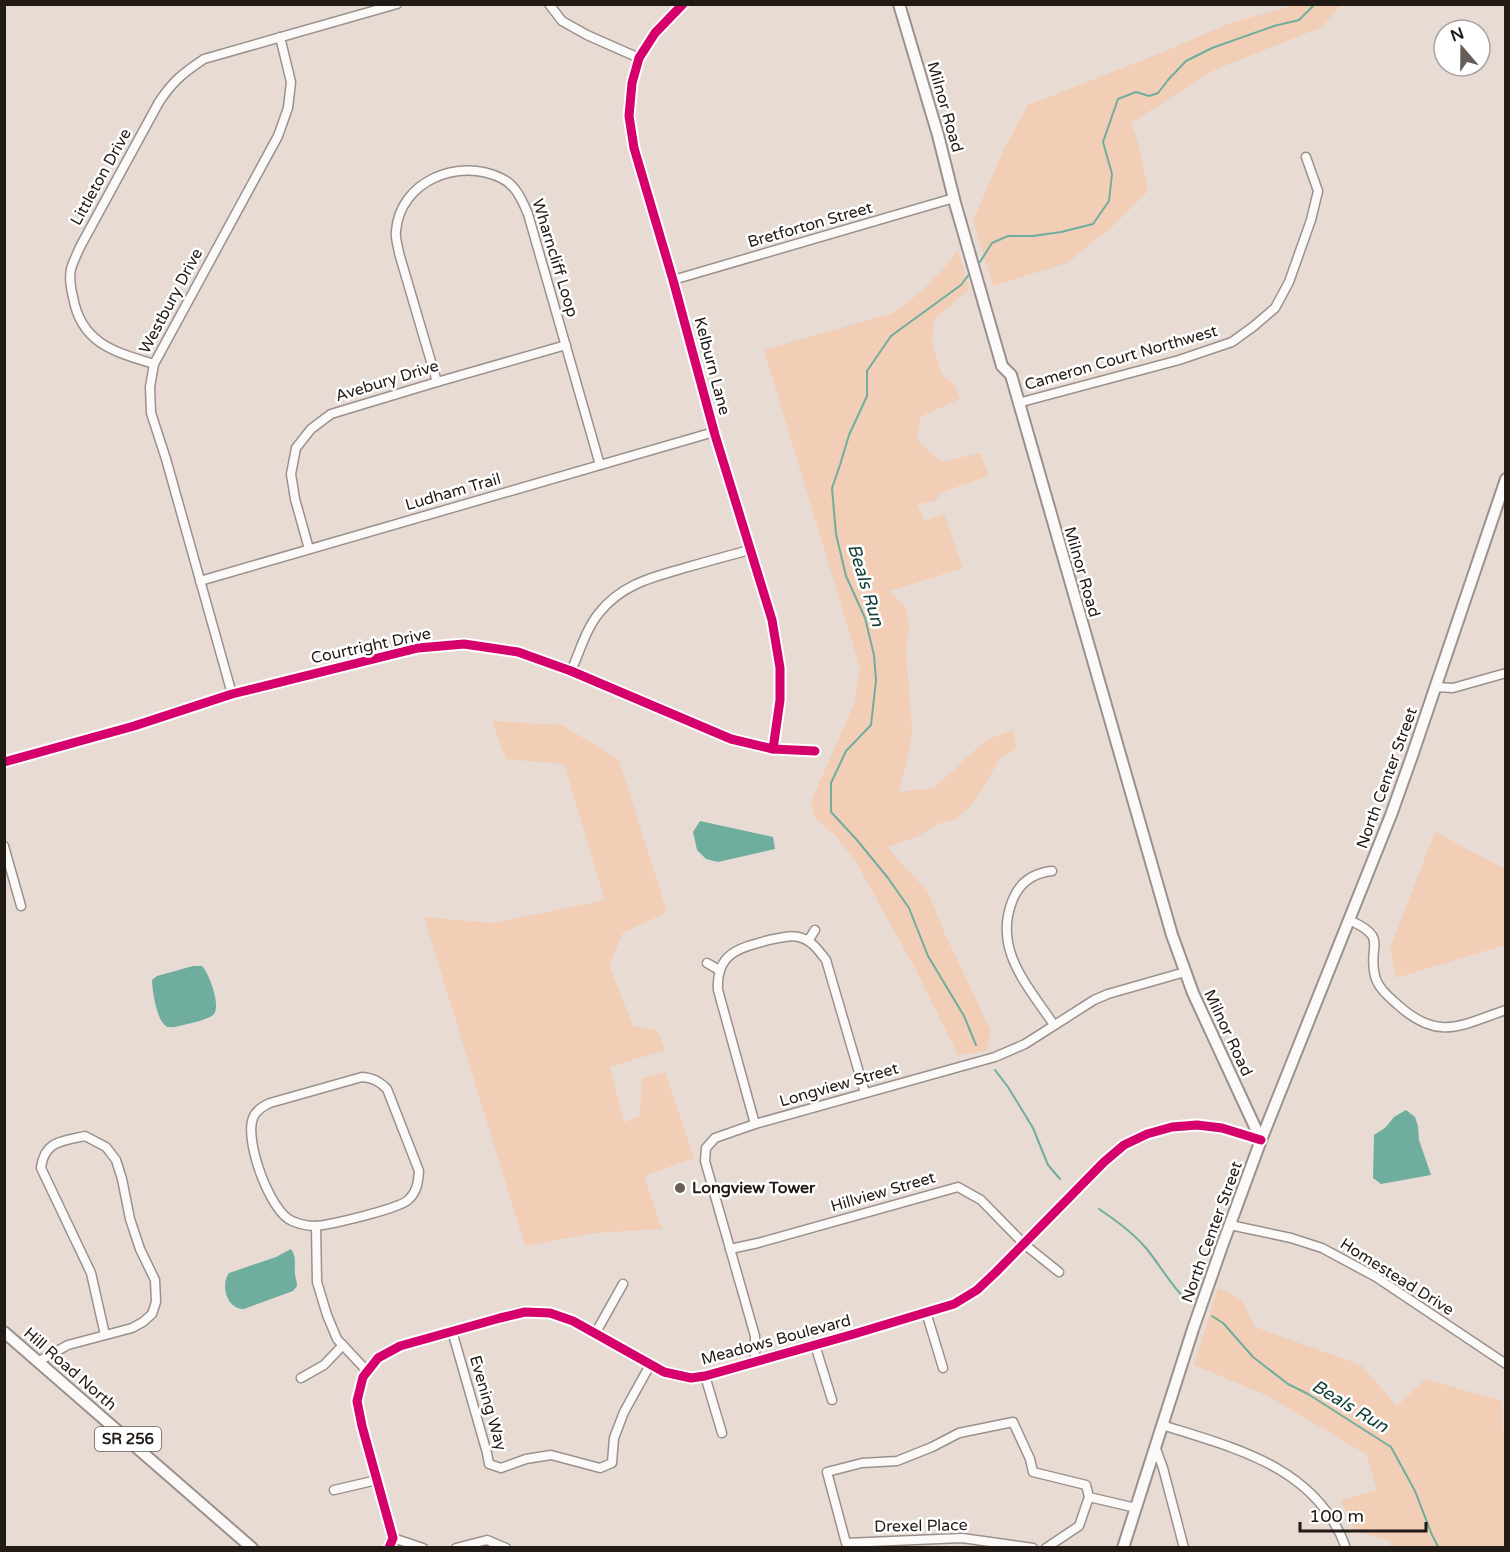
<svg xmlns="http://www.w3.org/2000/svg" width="1510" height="1552" font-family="'Varela Round',sans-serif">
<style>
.green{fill:#f2ceb6}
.water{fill:#6fae9e}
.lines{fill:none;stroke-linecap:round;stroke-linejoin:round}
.stream{stroke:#6fae9e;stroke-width:2}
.minor-casing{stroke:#9b918c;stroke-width:11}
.major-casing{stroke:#9b918c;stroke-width:14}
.minor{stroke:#fcfaf8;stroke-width:8}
.major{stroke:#fcfaf8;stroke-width:10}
.cycleway-casing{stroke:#fff;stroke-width:13}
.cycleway{stroke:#d6006c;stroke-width:9}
.poi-dot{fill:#675e57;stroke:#fff;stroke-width:2}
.labels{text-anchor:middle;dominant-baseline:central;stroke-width:5;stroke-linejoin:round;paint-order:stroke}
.shield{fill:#fff;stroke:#645f5a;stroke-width:1.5}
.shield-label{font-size:15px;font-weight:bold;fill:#221a14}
.street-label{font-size:16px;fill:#221a14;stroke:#fff}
.poi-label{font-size:16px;font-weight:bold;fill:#221a14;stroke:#fff;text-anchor:start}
.water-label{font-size:18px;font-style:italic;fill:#123e35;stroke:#fff}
</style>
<rect width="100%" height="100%" fill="#e8dbd3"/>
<g class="green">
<path d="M1290,5H1341L1322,27L1214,70L1131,123L1139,146L1148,191L1114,225L1067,263L993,286L973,221L1003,151L1028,105L1161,53L1230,23L1285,8Z"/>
<path d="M958,250L969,289L934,320L932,341L941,373L954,385L960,399L920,417L917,438L930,453L943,462L980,453L989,476L942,492L935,501L918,504L924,521L944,514L963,568L890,591L906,609L909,624L906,650L912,731L909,751L899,792L934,788L986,740L1012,730L1017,749L1002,756L973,803L956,819L937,824L917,837L887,847L928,892L945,934L991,1031L986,1051L958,1055L917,972L857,864L836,836L814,817L811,802L854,704L860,668L764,350L893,313L921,292L945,267Z"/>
<path d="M492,721L562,725L619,760L667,912L623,933L609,965L633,1026L657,1030L665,1050L610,1067L624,1122L640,1116L642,1078L665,1072L694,1158L644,1176L662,1229L594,1233L525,1246L424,917L493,923L605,900L564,764L506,759Z"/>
<path d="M1435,832L1505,869V945L1396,978L1390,948Z"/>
<path d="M1218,1288L1241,1299L1255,1327L1361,1365L1397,1406L1425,1379L1502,1401L1503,1429L1506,1435L1505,1547H1390V1541L1354,1530L1341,1500L1377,1490L1366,1454L1268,1396L1194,1365Z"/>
</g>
<g class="water">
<path d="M700,821L773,837L775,849L718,862L706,859L697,850L693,832Z"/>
<path d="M193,966H202C209,973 221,1005 214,1014C209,1019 199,1021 192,1023C185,1024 176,1028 168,1027C157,1024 152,990 152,980L157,976Z"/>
<path d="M1406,1110L1415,1117L1418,1126L1419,1140L1431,1175L1381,1184L1373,1178L1374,1135L1385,1128L1394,1117Z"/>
<path d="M291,1249C297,1257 294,1266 295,1275C296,1279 297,1283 297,1286L293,1291L244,1309C227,1309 220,1286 229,1273L276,1257Z"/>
</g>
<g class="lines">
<g class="stream">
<path d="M980,262L992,243L1008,236H1033L1061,232L1093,224L1109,201L1112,174L1103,142L1118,99L1136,92L1149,96L1158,93L1168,80L1186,61L1212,48L1274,26L1299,20L1315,4"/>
<path d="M970,273L961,285L891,336L867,371V396L849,435L840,465L832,488L836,534L846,576L865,618L874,655L876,680L871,725L846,751L831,783V812L857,840L888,878L909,908L928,956L964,1016L976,1045"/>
<path d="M995,1070L1008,1087L1033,1128L1048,1165L1060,1179"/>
<path d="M1099,1209C1114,1219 1134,1234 1146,1248C1160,1265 1170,1284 1186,1300"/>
<path d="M1212,1316L1223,1323L1253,1357L1288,1384L1308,1394L1391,1447L1415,1491L1432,1535L1439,1548"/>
</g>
<g class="minor-casing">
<g id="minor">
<path d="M549,4L562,21L587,35L639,58"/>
<path d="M683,4L655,33L639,58L632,83L629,116L634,148L673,280L715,435L772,620L780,668V700L773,749"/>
<path d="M673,280L954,198"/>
<path d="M154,364C114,352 81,343 73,297C71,289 69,278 71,269C73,262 77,254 80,247L159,102C173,81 183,73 204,59L397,4"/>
<path d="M437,382L399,253C398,246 395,238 396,231C400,181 459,157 501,178C516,185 522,200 528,214L600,465"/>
<path d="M1018,403L1179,360L1232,342L1254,326L1275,308L1289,282L1311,220L1318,191L1306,157"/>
<path d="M309,549L295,499L291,474L296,448L311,429L331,414L437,382L566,345"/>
<path d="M200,581L714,432"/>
<path d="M571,671C580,651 586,629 599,613C623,583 654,577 688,567C709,561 730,555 750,550"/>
<path d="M1435,687L1453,688L1506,673"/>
<path d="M232,694L166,459L151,413L150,387L154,364L278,136L288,108L291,82L280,37"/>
<path d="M4,762L134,726L232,694L418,648L464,644L518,652L571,671L731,739L773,749L815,751"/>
<path d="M4,846L21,906"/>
<path d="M1052,871C1034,873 1020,882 1013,899C992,949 1028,986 1054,1025"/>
<path d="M1349,920C1390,938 1367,945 1375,976C1378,988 1389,997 1398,1005C1439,1042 1461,1025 1506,1010"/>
<path d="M808,941L815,930"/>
<path d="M707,963L719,970"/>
<path d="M362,1077C373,1078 379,1081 387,1089L419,1171C418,1183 417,1192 408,1200C398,1209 330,1225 315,1226C308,1226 299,1224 292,1221C270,1212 244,1140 253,1118C256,1110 263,1106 270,1103Z"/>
<path d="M755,1124L718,990C716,953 739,948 769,940C780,938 791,934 802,938C812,941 819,951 826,960L865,1093"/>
<path d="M1230,1225L1291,1238L1322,1248L1376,1277L1506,1364"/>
<path d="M316,1226L317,1282L327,1315L337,1339L367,1371"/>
<path d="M730,1249L758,1243L958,1187L981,1200L1024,1244L1059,1272"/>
<path d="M926,1312L943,1368"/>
<path d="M452,1331L487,1453L489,1464L501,1468L526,1459L551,1455L600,1468L612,1463L614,1438L624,1412L650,1365"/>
<path d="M595,1334L623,1284"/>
<path d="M815,1345L832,1400"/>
<path d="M39,1361L68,1345L132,1328L143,1322L152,1314L156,1302L155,1280L140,1249L130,1219L122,1179L116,1160L106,1147L85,1136C62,1141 44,1141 41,1168L91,1273L105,1335"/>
<path d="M755,1361V1336L705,1161L706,1148L715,1138L755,1124L995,1057L1025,1044L1094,1000L1108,994L1185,972"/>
<path d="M705,1376L722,1433"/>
<path d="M301,1378L324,1365L343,1345"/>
<path d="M1162,1425C1235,1448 1317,1467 1346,1548"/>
<path d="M1155,1446L1163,1468L1184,1548"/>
<path d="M334,1490L377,1480"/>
<path d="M393,1538L423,1548"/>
<path d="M389,1548L393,1538L362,1426L357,1401L363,1377L378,1358L400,1346L500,1318L525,1312L550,1313L573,1321L664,1372L691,1378L705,1376L854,1334L954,1304L977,1290L996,1272L1104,1162L1124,1145L1147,1134L1172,1127L1197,1125L1222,1128L1261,1140"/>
<path d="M456,1548L487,1540L506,1548"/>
<path d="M1033,1548L962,1538L846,1543L827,1472L862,1463L897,1461L932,1447L959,1433L1013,1422L1030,1459L1033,1472L1086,1485L1089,1497L1136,1508"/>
<path d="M1046,1548L1079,1526L1089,1497"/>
</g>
</g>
<g class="major-casing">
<g id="major">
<path d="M899,4L938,135L955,203L1002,366L1011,375L1172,935L1193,993L1261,1140"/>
<path d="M4,1332L252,1548"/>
<path d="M1123,1548L1193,1329L1222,1246L1261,1140L1391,815L1412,756L1506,479"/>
</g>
</g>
<use href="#minor" class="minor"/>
<use href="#major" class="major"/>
<g class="cycleway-casing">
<g id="cycleway">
<path d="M683,4L655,33L639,58L632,83L629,116L634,148L673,280L715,435L772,620L780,668V700L773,749"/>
<path d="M4,762L134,726L232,694L418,648L464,644L518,652L571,671L731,739L773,749L815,751"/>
<path d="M389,1548L393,1538L362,1426L357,1401L363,1377L378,1358L400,1346L500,1318L525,1312L550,1313L573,1321L664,1372L691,1378L705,1376L854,1334L954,1304L977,1290L996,1272L1104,1162L1124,1145L1147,1134L1172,1127L1197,1125L1222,1128L1261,1140"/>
</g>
</g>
<use href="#cycleway" class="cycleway"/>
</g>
<circle class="poi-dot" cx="680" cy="1188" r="6"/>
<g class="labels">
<rect class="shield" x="95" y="1427" width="66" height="24" rx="4.5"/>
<g class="shield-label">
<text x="128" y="1439">SR 256</text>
</g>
<g class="street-label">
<text transform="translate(945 107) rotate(74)">Milnor Road</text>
<text transform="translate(101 177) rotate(-61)">Littleton Drive</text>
<text transform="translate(810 225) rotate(-16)">Bretforton Street</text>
<text transform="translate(555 258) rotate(73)">Wharncliff Loop</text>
<text transform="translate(171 301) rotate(-62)">Westbury Drive</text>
<text transform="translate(1121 358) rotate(-16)">Cameron Court Northwest</text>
<text transform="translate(712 366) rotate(75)">Kelburn Lane</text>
<text transform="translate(387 381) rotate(-17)">Avebury Drive</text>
<text transform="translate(453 492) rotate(-16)">Ludham Trail</text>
<text transform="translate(1082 572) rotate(74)">Milnor Road</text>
<text transform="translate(371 646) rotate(-12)">Courtright Drive</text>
<text transform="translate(1387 778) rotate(-70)">North Center Street</text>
<text transform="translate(1228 1033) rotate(65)">Milnor Road</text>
<text transform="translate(839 1085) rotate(-16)">Longview Street</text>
<text transform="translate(883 1192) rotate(-16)">Hillview Street</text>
<text transform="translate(1212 1232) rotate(-70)">North Center Street</text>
<text transform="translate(1397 1277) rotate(32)">Homestead Drive</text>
<text transform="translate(776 1340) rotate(-15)">Meadows Boulevard</text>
<text transform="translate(70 1369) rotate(41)">Hill Road North</text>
<text transform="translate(488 1403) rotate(74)">Evening Way</text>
<text transform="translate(921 1526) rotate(-1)">Drexel Place</text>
</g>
<g class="poi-label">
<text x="692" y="1188">Longview Tower</text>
</g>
<g class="water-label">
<text transform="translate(866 585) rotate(73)">Beals Run</text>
<text transform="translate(1350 1406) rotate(31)">Beals Run</text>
</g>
</g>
<rect width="1510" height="1552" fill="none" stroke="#221a14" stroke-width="12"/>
<g transform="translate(1462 48) rotate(340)"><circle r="28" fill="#ffffff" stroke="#a7a3a1" stroke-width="1.5"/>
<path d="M0-4.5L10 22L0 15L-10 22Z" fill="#675e57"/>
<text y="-9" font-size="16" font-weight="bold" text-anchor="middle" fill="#221a14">N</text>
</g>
<path d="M1300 1522v9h126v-9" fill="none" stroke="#221a14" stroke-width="3"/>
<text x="1309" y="1522" font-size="18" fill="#221a14" stroke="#ffffff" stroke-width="4.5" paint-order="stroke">100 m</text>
</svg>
